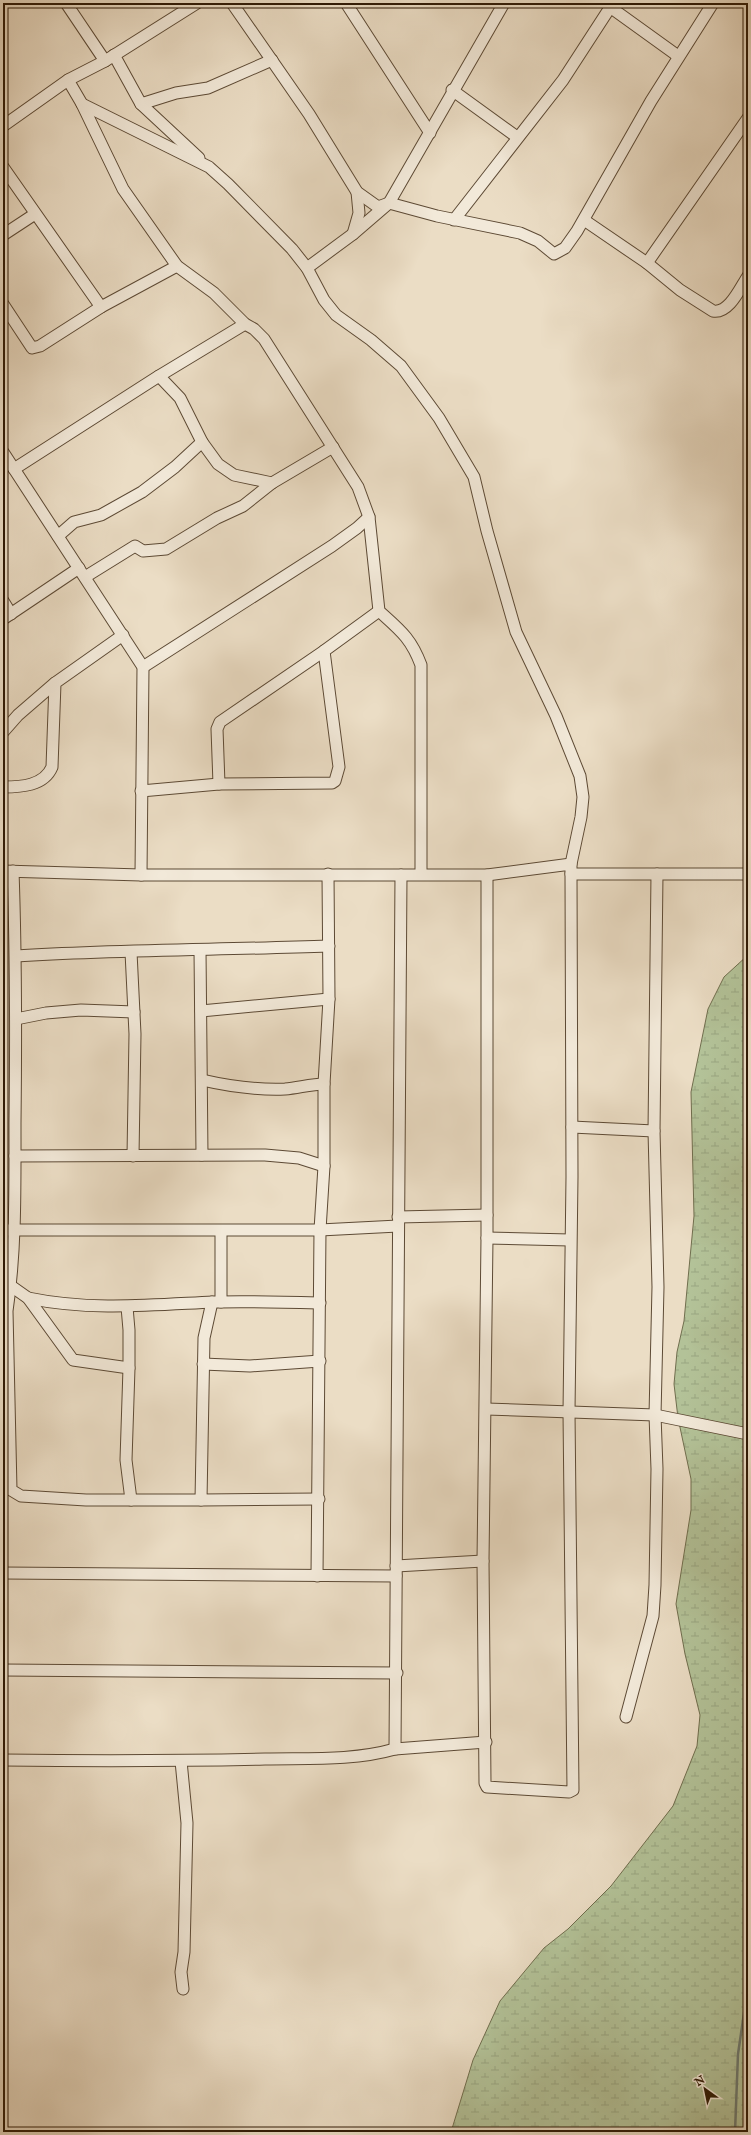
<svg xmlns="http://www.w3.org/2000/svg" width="751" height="2135" font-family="'IM FELL English',serif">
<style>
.wetland{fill:url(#wetland-marsh);stroke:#706e4e}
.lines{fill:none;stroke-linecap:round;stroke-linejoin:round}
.stream{stroke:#6e7a70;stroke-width:2.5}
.minor-casing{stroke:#5d4a35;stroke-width:13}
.minor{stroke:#f2e9d9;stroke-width:11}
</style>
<defs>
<pattern id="wetland-marsh" width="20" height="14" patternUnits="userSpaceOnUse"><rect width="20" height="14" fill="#b3c298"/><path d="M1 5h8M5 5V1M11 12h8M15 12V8" fill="none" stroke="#9aa682"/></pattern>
</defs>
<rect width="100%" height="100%" fill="#ebddc5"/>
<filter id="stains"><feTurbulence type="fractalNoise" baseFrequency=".005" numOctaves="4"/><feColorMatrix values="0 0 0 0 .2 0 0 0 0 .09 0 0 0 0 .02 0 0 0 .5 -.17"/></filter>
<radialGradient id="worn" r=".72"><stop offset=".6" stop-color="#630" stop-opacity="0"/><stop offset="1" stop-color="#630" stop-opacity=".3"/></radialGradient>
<path class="wetland" d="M748,955V2132H451L473,2060L500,2001L544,1948L568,1929L611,1886L673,1806L697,1746L700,1715L685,1654L676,1604L691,1510V1479L678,1418L674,1384L677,1352L684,1321L694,1216L691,1092L708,1009L724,977Z"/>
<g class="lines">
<g class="stream">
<path d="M747,1431L746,1420L748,1395"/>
<path d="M735,2132L738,2054L748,1986"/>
</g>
<g class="minor-casing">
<g id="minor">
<path d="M66,3L105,61"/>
<path d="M232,3L309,114L357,192L378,207L389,203L437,216L520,233L538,241L554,254L565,248L577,231L651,101L713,3"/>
<path d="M346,3L430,133"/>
<path d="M610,7L678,56"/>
<path d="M114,55L141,104L199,158"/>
<path d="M68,80L82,104L209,167L228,184L292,249L307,268L324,300L336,315L371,340L401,366L439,418L474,477L487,531L516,632L556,716L580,776L583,797L581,817L571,864"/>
<path d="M452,90L517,137"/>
<path d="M82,104L123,189L177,266L214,293L245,324L254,329L264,339L358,487L369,517L379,611C400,630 411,638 421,665V874"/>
<path d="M141,104L176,93L208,88L272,60"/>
<path d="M3,126L68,80L105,61L197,3"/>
<path d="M3,167L101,307L40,346L32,348L3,304"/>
<path d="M454,220L563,80L613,3"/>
<path d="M584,220L647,263L680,290L713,311C729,314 740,288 748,276"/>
<path d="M353,234L359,213L357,192"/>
<path d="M3,235L35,214"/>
<path d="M647,263L748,118"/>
<path d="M307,268L353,234L389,203L504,3"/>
<path d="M101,307L177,266"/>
<path d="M159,376L180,398L202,442L218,464L234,475L272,483"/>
<path d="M3,452L143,667L141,875"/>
<path d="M14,469L159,376L245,324"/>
<path d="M58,536L74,522L101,515L142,492L175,467L202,442"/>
<path d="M85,577L135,546L143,551L166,549L217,518L243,506L272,483L333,447"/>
<path d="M3,601L11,614"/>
<path d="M3,619L79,568"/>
<path d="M143,667L332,546L357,528L369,517"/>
<path d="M3,732L18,715L55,683"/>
<path d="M219,784L217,729L220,722L324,651"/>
<path d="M3,787C21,787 44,786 52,767L55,683L123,635"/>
<path d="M141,791L219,784L332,783L335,781L339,767L324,651L379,611"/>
<path d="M3,871L141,875H487L571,864V874H748"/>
<path d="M13,871C16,955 16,1039 15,1123C15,1186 16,1250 7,1311L11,1490L21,1496L86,1500H201"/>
<path d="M487,875V1238L483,1561L485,1783L487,1787L569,1792L573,1790L569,1412L572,1177L571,874"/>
<path d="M200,950L202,1155"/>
<path d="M131,952L135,1034L133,1156"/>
<path d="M16,956C120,949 225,950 329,946"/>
<path d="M201,1011L329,999"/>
<path d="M16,1019L46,1013L81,1010L134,1012"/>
<path d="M202,1080C228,1086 258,1090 285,1089C298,1088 311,1084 324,1084"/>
<path d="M572,1127L654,1131"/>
<path d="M15,1156L265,1155L299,1158L324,1166"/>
<path d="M398,1217L487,1215"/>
<path d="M3,1230H320L398,1226"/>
<path d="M487,1238L570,1240"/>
<path d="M11,1286L28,1298L73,1360L129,1368"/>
<path d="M28,1298C90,1311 151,1305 213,1302C249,1301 284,1302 320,1303"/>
<path d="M212,1302L204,1338L201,1500L319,1499"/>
<path d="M221,1302V1231"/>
<path d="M127,1307L129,1330V1368L126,1460L131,1500"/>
<path d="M203,1364L250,1366L320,1361"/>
<path d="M486,1409L655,1415L748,1434"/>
<path d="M396,1566L483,1561"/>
<path d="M3,1573L396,1576"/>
<path d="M317,1576L320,1230L324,1166V1084L329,999L328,874"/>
<path d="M3,1670L397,1673"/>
<path d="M626,1717L653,1616L655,1585L657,1469L655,1415L658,1287L654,1131L657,874"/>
<path d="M395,1749L401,875"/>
<path d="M3,1760C90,1761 178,1761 265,1759C308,1758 353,1761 395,1749L486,1742"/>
<path d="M181,1761L187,1823L184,1952L181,1972L183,1989"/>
</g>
</g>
<use href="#minor" class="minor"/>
</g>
<rect width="751" height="2135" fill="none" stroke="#ebddc5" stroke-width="16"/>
<rect x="4" y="4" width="743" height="2127" fill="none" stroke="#2e1905" stroke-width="2"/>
<rect x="8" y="8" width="735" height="2119" fill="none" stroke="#2e1905"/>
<g transform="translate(705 2089) rotate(327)" stroke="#f2e9d9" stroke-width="3" paint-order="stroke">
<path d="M0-3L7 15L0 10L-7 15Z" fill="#2e1905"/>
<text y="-6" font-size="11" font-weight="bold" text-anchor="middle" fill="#2e1905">N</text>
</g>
<rect width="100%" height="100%" filter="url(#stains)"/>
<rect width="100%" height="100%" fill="url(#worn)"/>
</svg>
